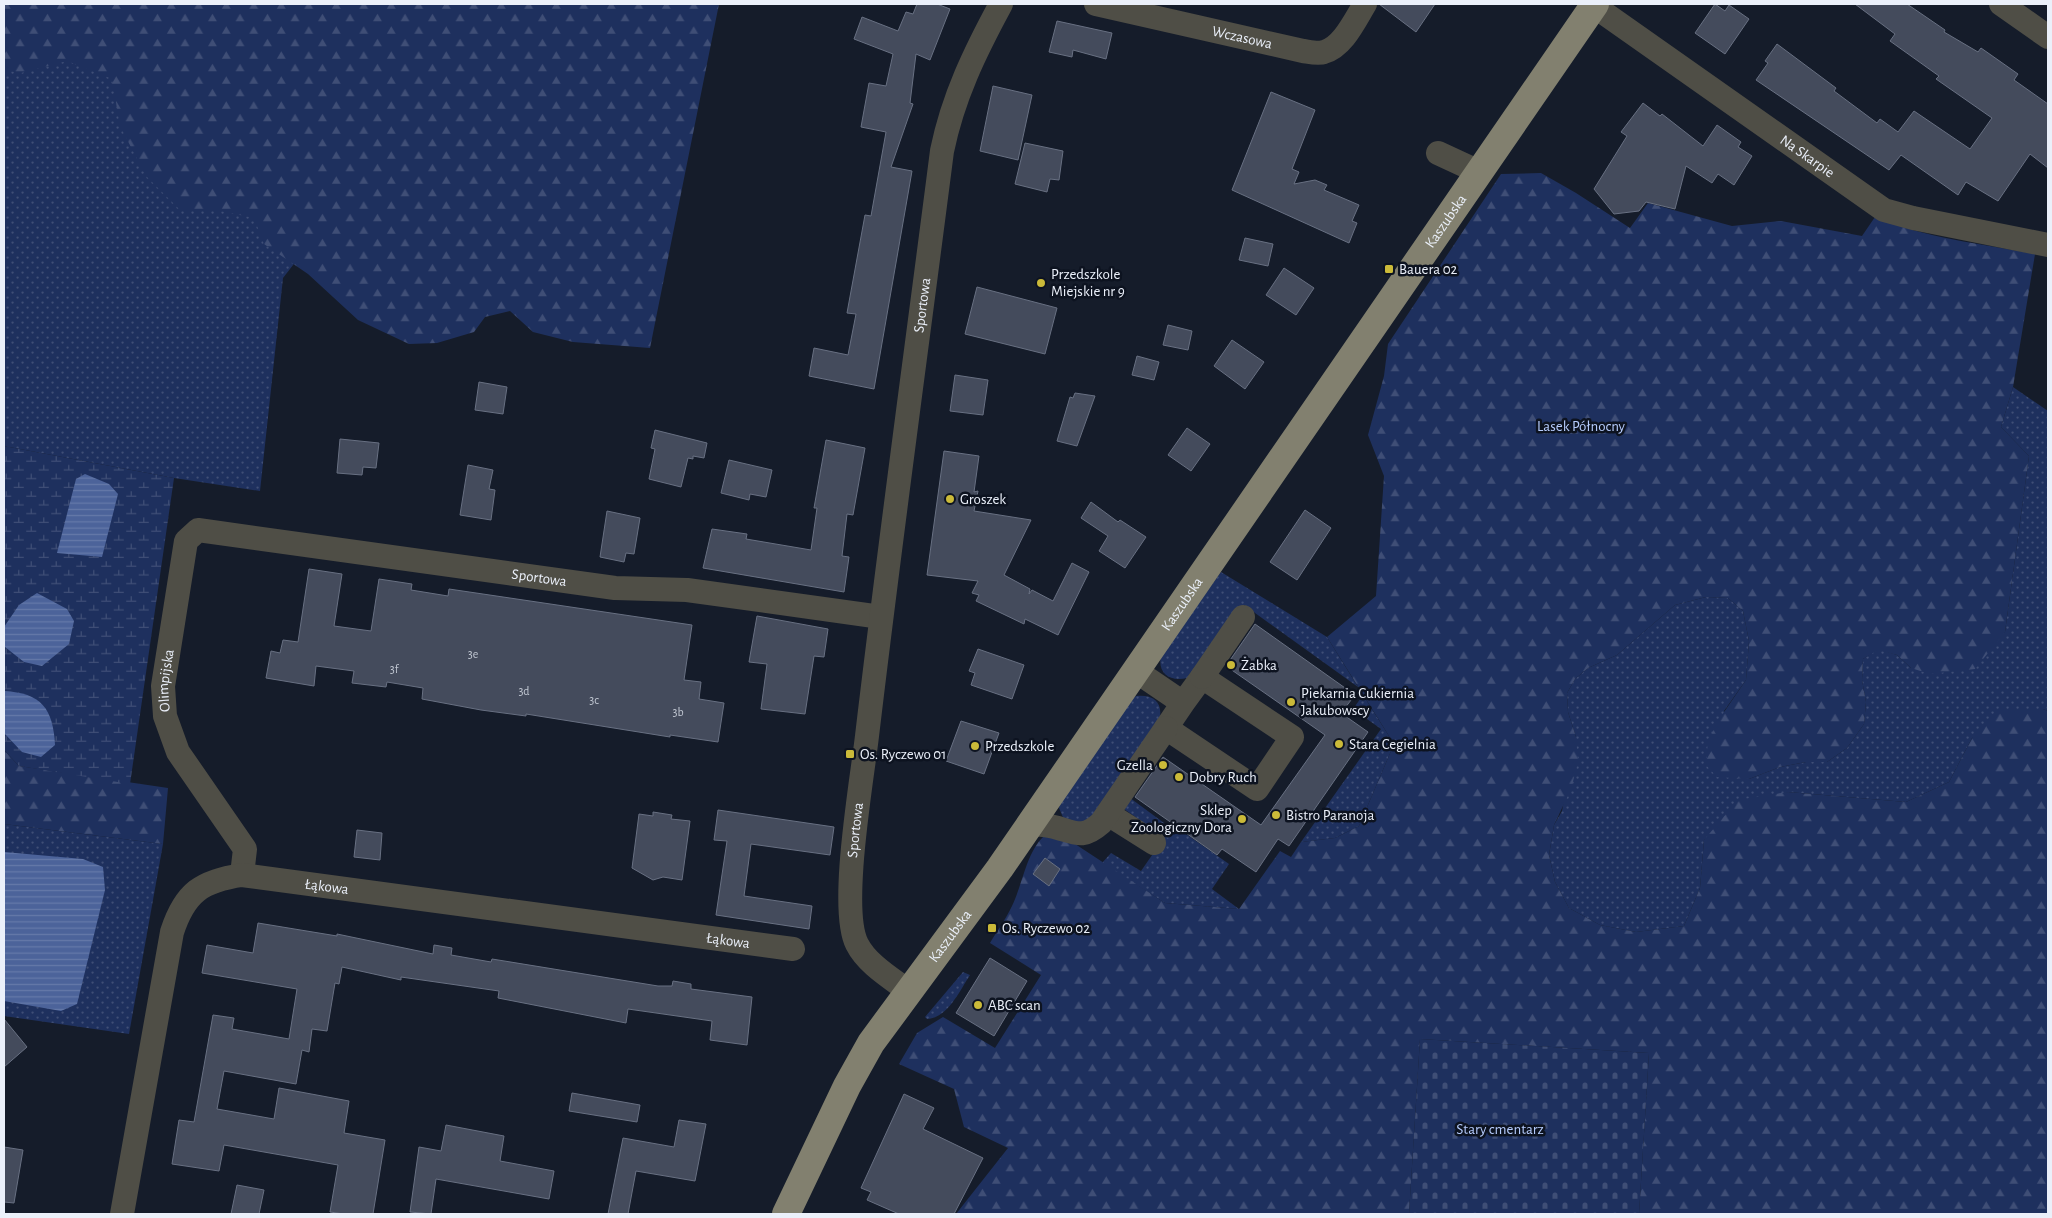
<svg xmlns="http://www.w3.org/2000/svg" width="2052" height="1218" font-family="'Alegreya Sans',sans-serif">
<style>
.green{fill:url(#green-dots)}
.forest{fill:url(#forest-firs)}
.wetland{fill:url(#wetland-marsh)}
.cemetery{fill:url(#cemetery-stones)}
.water{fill:url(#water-rules)}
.building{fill:#444b5c;stroke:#687082}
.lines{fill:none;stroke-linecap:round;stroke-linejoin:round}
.minor{stroke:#4f4e46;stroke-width:24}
.major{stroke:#82806f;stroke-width:28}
.poi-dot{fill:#cbba39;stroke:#0d1320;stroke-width:2}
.labels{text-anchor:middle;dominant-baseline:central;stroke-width:5;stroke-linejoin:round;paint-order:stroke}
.number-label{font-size:12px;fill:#c1c7d2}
.street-label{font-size:15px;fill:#ebf0fa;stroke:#0d1320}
.poi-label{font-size:15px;fill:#ebf0fa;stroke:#0d1320;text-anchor:start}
.park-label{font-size:15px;fill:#b6ccfd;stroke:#0d1320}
</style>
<defs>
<pattern id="green-dots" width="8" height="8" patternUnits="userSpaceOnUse" patternTransform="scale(1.25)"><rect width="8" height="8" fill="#1e305e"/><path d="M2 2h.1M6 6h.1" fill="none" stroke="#3f4e76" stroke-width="1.8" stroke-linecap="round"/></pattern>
<pattern id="forest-firs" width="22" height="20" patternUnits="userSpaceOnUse" patternTransform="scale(1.25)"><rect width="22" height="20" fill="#1e305e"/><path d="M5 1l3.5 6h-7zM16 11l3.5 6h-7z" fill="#3f4e76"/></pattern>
<pattern id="wetland-marsh" width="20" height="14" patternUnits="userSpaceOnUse" patternTransform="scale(1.25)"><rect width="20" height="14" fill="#1e305e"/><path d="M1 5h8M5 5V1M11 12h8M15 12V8" fill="none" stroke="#3f4e76"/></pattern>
<pattern id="cemetery-stones" width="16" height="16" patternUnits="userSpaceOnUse" patternTransform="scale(1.25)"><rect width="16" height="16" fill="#1e305e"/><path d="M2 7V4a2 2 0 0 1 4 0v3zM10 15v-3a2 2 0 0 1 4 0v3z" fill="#3f4e76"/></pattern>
<pattern id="water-rules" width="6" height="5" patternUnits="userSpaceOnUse" patternTransform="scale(1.25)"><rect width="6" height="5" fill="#4c639a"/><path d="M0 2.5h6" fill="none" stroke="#667aa9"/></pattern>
</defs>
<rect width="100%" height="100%" fill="#151c2a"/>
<g class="green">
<path d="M4,4H495L283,278L260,491L174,478L4,446Z"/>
<path d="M2013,387L2048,411V711L2043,709L1972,738L1949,782L1906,802L1788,792L1704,840L1700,888L1684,926L1636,932L1600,925L1569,908L1555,882L1549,855L1554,825L1562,811L1576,737L1568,712L1567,693L1575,679L1588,668L1617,655L1675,605L1706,597L1728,598L1743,611L1749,641L1746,680L1724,711L1749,779L1780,767L1806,762H1827L1847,748L1864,724L1866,702L1862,680L1863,659L1878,649L1897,655L1911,668L2005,632L2029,456L2001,427Z"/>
<path d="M1221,572L1327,637L1358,687L1244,605L1187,678C1170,682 1157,674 1161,655Z"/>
<path d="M1363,695L1394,744L1359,826L1335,838L1301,842L1381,729L1353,709Z"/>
<path d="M1136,696C1154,694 1164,703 1159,721L1088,825L1065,822L1059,808L1061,801L1131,700Z"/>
<path d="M1126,795L1164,823L1158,833L1124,809Z"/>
<path d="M4,824L163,844L129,1034L4,1016Z"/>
<path d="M1173,825L1229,864L1212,889L1239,909L1165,903L1102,863L1111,853L1141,871Z"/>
<path d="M963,972L970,975C960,990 948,1018 927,1019L925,1017Z"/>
</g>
<g class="forest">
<path d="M4,4H719L650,348L573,342L533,332L510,311L485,317L474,332L437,343L409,344L358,320L308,274L264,244L254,218L216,210L179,209L146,176L120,126L112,79L67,61L21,73L4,70Z"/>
<path d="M1541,173L1576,193L1630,228L1648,203L1732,226L1781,221L1862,236L1875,217C1925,238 1982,244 2035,254L2013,387L2001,427L2029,456L2005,632L1975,669L1930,674L1911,668L1897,655L1878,650L1863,659L1862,680L1866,702L1864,724L1847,748L1827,762H1806L1780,767L1749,779L1717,777L1706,765L1708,740L1724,712L1746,680L1749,641L1743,611L1728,598L1706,597L1675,605L1617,655L1588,668L1575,679L1567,693L1568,712L1576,737L1578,762L1571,789L1554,825L1549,855L1555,882L1569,908L1600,925L1636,932L1684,926L1700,888L1704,840L1738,800L1788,792L1906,802L1949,782L1972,738L2002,710L2043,709L2048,711V1214H1639L1649,1053L1420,1039L1409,1214H1412H956L1008,1148L964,1127L954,1089L899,1064L917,1033L943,1017L995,1048L1041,975L990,943C997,931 1006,919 1012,906C1023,884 1026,852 1045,835L1069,840L1165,903L1239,909L1280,851L1291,857L1301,842L1335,838L1359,826L1394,744L1327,637L1376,596L1384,476L1368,435L1384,376L1388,344L1501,174Z"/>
<path d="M4,750L19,766L168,788L163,844L4,824Z"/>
</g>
<path class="wetland" d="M4,446L174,478L130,784L19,766L4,750Z"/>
<path class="cemetery" d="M1420,1039L1649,1053L1639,1214H1409Z"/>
<g class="water">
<path d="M85,474L109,484L118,494L102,557L57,553L76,479Z"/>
<path d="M37,593L67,609L74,621L69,644L42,666L24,662L5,647L4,627L19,605Z"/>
<path d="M4,691C41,693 53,708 55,745L41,757L22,752L4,733Z"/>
<path d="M4,852L83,859L103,867L105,890L77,1004L61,1011L4,1001Z"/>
</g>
<g class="building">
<path d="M917,4H937L950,9L930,60L916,54L910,103L913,104L891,167L912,171L874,389L809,376L814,348L848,355L856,314L847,313L865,215L871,216L886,132L861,127L869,83L886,86L893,54L854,39L862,17L898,31L906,12L913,14Z"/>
<path d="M1379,4H1435L1416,32Z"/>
<path d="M1715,4L1725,11L1729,5L1749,19L1725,54L1695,33Z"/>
<path d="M1855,4H1907L1945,30L1944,32L1978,52L1981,48L2018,74L2014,80L2048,104V168L2030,154L1998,201L1966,182L1958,195L1901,155L1889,170L1756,80L1768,63L1765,61L1777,44L1836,88L1834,91L1877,123L1880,119L1898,132L1914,111L1970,149L1992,118L1936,79L1939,76L1890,41L1895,34Z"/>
<path d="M1057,21L1112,33L1106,59L1073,50L1072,57L1049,52Z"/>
<path d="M993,86L1032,95L1018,160L980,151Z"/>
<path d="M1271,92L1315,110L1292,169L1299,172L1294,184L1315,180L1327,185L1324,190L1359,205L1352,221L1357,223L1349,243L1232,190Z"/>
<path d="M1643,103L1660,116L1662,114L1703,146L1717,125L1741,142L1738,147L1752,156L1734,185L1718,174L1712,183L1686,166L1675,209L1646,202L1639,211L1614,214L1594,189L1627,136L1621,132Z"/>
<path d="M1025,143L1063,151L1059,180L1050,179L1047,192L1015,184Z"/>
<path d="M1245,238L1273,244L1268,266L1239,260Z"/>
<path d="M1284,268L1314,288L1296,315L1266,295Z"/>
<path d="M977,287L1057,308L1045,354L965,334Z"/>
<path d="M1168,325L1192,331L1188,350L1163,345Z"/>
<path d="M1232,340L1264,362L1245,389L1214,366Z"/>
<path d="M1137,356L1159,362L1154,380L1132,375Z"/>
<path d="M955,375L988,380L983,415L950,411Z"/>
<path d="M479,382L507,387L503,414L475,410Z"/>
<path d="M1075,393L1095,396L1077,446L1057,441L1070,397L1073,398Z"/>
<path d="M1187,428L1210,444L1191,471L1168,455Z"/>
<path d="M655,430L707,443L704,458L693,456V459L688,458L681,487L649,479L655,449L651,448Z"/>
<path d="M340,439L379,443L376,468L363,467L362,475L337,473Z"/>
<path d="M826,440L865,448L853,515L847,514L842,556L849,557L844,592L703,568L712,529L747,534L746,539L811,550L817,508H814Z"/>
<path d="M944,451L979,456L974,492L978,491L974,511L1031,520L1004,575L1030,589L1029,594L1032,590L1053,601L1072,563L1089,572L1058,635L1025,619L1024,624L976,601L979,595L972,593L978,581L927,575Z"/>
<path d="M729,460L772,470L766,497L750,494L749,500L721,493Z"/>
<path d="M468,465L493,470L489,489L495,490L491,520L460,515Z"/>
<path d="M1091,502L1118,522L1120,520L1146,537L1125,568L1099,551L1108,536L1081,518Z"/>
<path d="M1305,510L1331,528L1297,580L1270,562Z"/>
<path d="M607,511L640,518L634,554L626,553L624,562L600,557Z"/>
<path d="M309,569L342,574L334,626L371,631L379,579L412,584L411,590L448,596L449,589L692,625L684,680L701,682L699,699L724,703L718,742L670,735V737L526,714V716L481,710L422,699L423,688L387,682L386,687L352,683L354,671L316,666L314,686L266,678L271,651L280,653L283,640L298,642Z"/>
<path d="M757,616L828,629L824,657L814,656L805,714L761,709L767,664L749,662Z"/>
<path d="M1255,624L1355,695L1341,713L1368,732L1289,846L1278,839L1256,872L1222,849L1217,855L1135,797L1163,757L1261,825L1325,735L1226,666Z"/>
<path d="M978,649L1024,665L1012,699L971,685L975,673L969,671Z"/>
<path d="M961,721L999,733L984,774L946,761Z"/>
<path d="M718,810L834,827L830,855L751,844L744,896L812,906L809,929L716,915L727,841L714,840Z"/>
<path d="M653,812L672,815L671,819L690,821L682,880L663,877L653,880L632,868L639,814L653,816Z"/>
<path d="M357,830L382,833L380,860L354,857Z"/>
<path d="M1045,858L1060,869L1049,886L1033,874Z"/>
<path d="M258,923L337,936V934L433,954L434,945L452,948L451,955L491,962L492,959L658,986H672L673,981L691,984V989L752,997L747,1045L710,1040L712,1021L628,1009L626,1023L498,998L499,991L401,977V980L342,967L339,984L335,983L327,1031L312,1029L309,1052L302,1050L296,1084L224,1071L217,1109L274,1119L279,1088L349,1101L344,1133L385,1140L373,1214H344L330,1212L338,1165L224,1145L219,1171L172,1164L179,1120L194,1122L213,1015L234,1018L232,1029L289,1039L297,989L202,973L207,945L253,953Z"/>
<path d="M990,958L1027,981L994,1036L956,1013Z"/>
<path d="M4,1019L27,1047L4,1067Z"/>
<path d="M572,1093L640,1105L637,1122L569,1111Z"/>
<path d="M904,1094L934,1108L923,1129L983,1158L954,1214H899L867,1200L871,1192L861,1188Z"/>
<path d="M679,1120L706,1124L695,1181L636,1171L628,1214H608L623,1138L674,1147Z"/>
<path d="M446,1125L504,1136L500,1161L554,1171L549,1199L436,1179L431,1214L410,1212L419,1147L441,1151Z"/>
<path d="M4,1147L23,1150L14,1203L4,1202Z"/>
<path d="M237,1185L264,1190L259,1214H231Z"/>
</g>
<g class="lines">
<g class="minor">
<path id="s1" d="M1096,4L1303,51C1310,52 1318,54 1324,52C1343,47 1355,20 1365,4"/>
<path d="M2001,4L2048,37"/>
<path id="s2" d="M1594,6L1884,210L1913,218L2048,245"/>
<path d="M1438,153L1479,172"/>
<path d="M1136,671L1183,703L1166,728L1257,789L1292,737L1202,677L1183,703"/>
<path d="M1202,677L1243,617"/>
<path d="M1108,814L1154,843"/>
<path d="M1031,824C1040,825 1049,825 1058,828C1078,834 1084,838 1101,823L1166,728"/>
<path id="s3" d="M242,875L245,849L178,752L165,716L163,686L186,541L198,530L615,588L687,590L881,617"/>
<path id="s4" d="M908,991C891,978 867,964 857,944C839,909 862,780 867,736C890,541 917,346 942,151C953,97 975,52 1001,4"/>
<path id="s5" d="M122,1214L172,932C185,892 202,881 242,875L793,949"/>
</g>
<path class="major" id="s6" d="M786,1214L847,1086L871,1043L1000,868L1595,4"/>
</g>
<g class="poi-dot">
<rect x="1384" y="264" width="10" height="10" rx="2.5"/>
<circle cx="1041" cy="283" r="5"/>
<circle cx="950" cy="499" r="5"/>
<circle cx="1231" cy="665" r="5"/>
<circle cx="1291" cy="702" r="5"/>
<circle cx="1339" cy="744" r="5"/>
<circle cx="975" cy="746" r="5"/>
<rect x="845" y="749" width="10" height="10" rx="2.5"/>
<circle cx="1163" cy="765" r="5"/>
<circle cx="1179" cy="777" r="5"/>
<circle cx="1276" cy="815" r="5"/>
<circle cx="1242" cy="819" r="5"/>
<rect x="987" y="923" width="10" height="10" rx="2.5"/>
<circle cx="978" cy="1005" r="5"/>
</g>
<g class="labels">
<g class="number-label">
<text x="473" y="654">3e</text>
<text x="394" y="669">3f</text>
<text x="524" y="691">3d</text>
<text x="594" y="700">3c</text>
<text x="678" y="712">3b</text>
</g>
<g class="street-label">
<text stroke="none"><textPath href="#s1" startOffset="150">Wczasowa</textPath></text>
<text stroke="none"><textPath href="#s2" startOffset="261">Na Skarpie</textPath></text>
<text stroke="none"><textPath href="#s6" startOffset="1194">Kaszubska</textPath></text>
<text stroke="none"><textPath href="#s4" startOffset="714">Sportowa</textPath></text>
<text stroke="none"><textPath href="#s3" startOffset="720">Sportowa</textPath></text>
<text stroke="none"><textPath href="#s6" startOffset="729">Kaszubska</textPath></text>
<text stroke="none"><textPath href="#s3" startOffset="218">Olimpijska</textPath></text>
<text stroke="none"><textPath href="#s4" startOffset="185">Sportowa</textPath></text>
<text stroke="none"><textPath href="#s5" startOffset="469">Łąkowa</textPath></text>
<text stroke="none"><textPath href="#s6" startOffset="324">Kaszubska</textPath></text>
<text stroke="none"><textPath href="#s5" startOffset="874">Łąkowa</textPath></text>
</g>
<g class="poi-label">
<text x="1399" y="269">Bauera 02</text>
<text x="1051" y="274">Przedszkole<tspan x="1051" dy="17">Miejskie nr 9</tspan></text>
<text x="960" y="499">Groszek</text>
<text x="1241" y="665">Żabka</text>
<text x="1301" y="693">Piekarnia Cukiernia<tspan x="1301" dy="17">Jakubowscy</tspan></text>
<text x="1349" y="744">Stara Cegielnia</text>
<text x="985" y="746">Przedszkole</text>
<text x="860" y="754">Os. Ryczewo 01</text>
<text x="1153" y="765" text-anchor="end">Gzella</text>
<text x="1189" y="777">Dobry Ruch</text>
<text x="1232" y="810" text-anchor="end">Sklep<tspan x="1232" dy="17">Zoologiczny Dora</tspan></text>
<text x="1286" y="815">Bistro Paranoja</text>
<text x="1002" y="928">Os. Ryczewo 02</text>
<text x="988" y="1005">ABC scan</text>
</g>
<g class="park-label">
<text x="1581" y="426">Lasek Północny</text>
<text x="1500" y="1129">Stary cmentarz</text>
</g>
</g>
<rect width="2052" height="1218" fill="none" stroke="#ebf0fa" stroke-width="10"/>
</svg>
